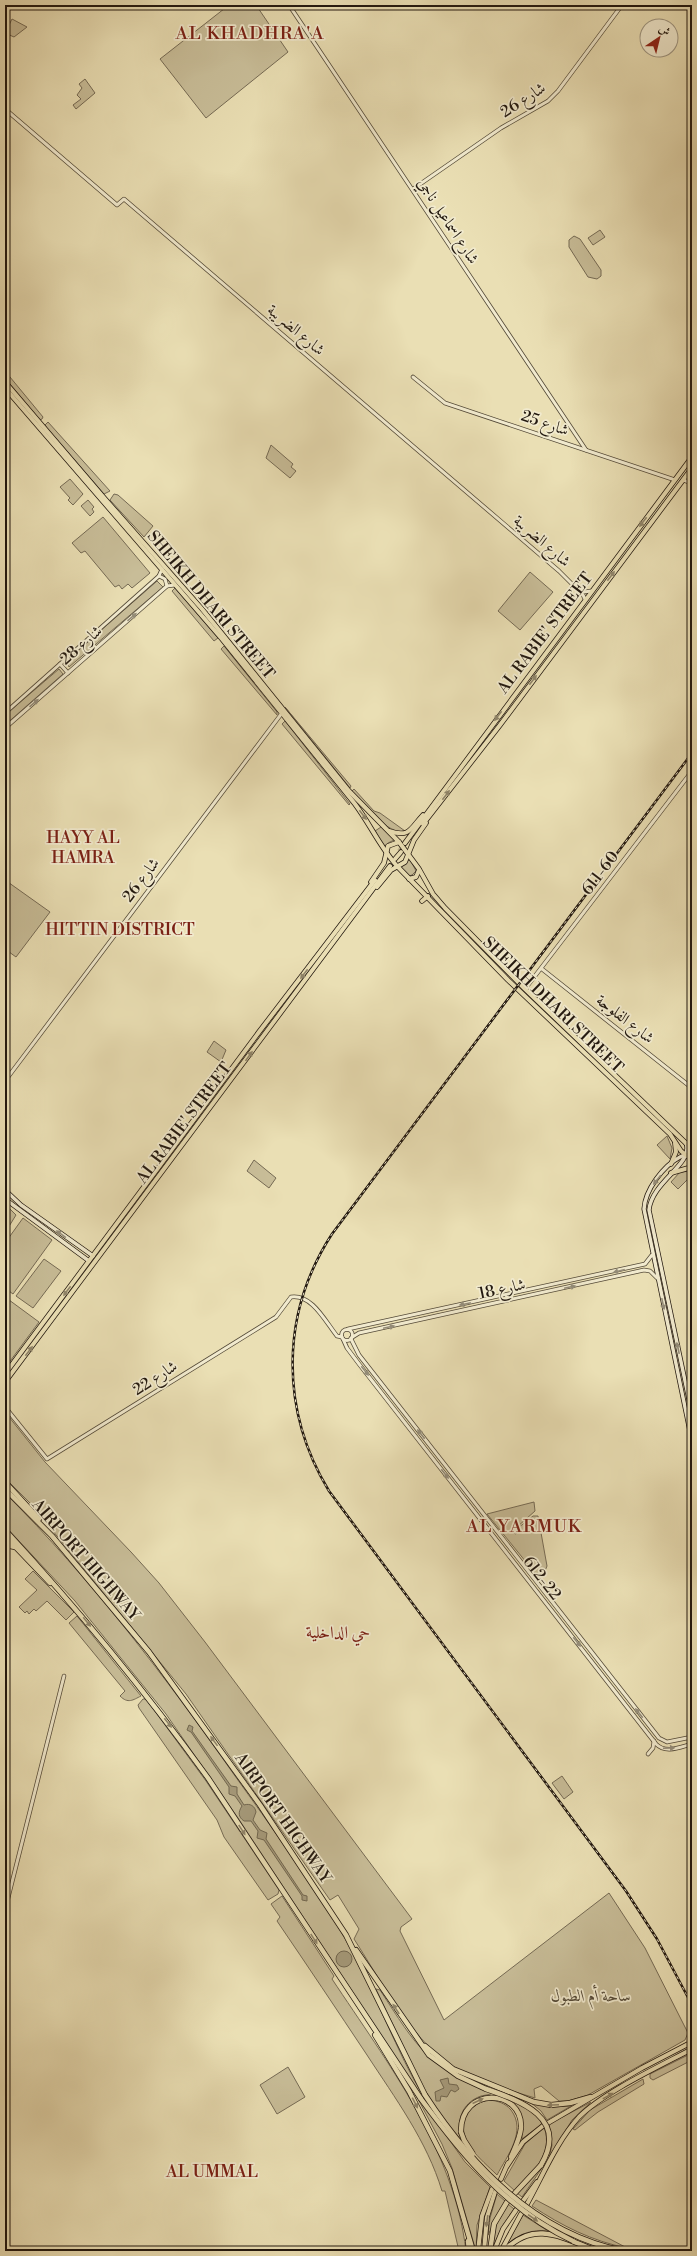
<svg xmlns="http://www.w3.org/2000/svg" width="697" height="2256" font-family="'Libre Bodoni',Amiri,serif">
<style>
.green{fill:#c8bd98;stroke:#756a54}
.water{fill:#a69b7c;stroke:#716750}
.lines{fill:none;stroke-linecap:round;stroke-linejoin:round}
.primary-tunnel{stroke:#c2b793;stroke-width:4;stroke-dasharray:4 2;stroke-linecap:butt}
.tertiary-casing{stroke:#544a38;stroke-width:4.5}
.secondary-casing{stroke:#22180f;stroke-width:5}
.primary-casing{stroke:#22180f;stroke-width:5.5}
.trunk-casing{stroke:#22180f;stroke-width:5.5}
.motorway-casing{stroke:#22180f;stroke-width:6}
.tertiary{stroke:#f1eace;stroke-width:3}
.secondary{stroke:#f1eace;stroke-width:3.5}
.primary{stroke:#eadfb4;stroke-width:4}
.trunk{stroke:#eadfb4;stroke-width:4}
.motorway{stroke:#eadfb4;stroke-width:4.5}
.rail-casing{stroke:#22180f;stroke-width:2.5}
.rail{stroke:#f1eace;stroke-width:1;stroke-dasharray:3;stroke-linecap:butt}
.motorway-bridge-casing{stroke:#22180f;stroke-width:6;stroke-linecap:butt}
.motorway-bridge{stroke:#eadfb4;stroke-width:4.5}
.oneway{fill:#90856a}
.oneway2{fill:#948c78}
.labels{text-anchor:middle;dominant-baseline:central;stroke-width:3.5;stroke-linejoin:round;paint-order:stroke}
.street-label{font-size:16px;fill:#22180f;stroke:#f1eace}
.park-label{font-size:16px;font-style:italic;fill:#544a38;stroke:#f1eace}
.neighbourhood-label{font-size:17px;fill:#7a1f14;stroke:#f1eace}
.quarter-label{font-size:18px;letter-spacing:1px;fill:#7a1f14;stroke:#f1eace}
</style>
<rect width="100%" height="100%" fill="#eadfb4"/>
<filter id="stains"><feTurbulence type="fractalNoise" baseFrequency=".005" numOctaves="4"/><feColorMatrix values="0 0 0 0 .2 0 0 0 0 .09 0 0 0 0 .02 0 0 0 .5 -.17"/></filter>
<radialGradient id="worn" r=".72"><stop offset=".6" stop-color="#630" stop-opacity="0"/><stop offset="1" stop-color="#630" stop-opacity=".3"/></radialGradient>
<g class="green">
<path d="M229,5H256L288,52L206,118L160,59Z"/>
<path d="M12,19L27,27L14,37L5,33Z"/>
<path d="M85,79L95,93L76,109L73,105L81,99L77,95L82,88L79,84Z"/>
<path d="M600,230L605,237L593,245L588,238Z"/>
<path d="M574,236L580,239L601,270V276L597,279L588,277L569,247V240Z"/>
<path d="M5,371L43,417L42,419L40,420L5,378Z"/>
<path d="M48,422L110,491L104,494L46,427L45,425Z"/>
<path d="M271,445L293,464L291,467L296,471L290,478L266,458Z"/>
<path d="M70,479L83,494L73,505L68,500L70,498L60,487Z"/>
<path d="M114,494L118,495L153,526L144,537L110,500Z"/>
<path d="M88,500L94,507L92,509L94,512L90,516L81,506Z"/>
<path d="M103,517L150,573L132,588L128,584L122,589L119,585L115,587L85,551L81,553L72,543Z"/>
<path d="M530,572L553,592L520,630L498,611Z"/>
<path d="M157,581L163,587L69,667L66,661Z"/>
<path d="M175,588L218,638L214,641L172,591Z"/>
<path d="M224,646L277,712V715L221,649Z"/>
<path d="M59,669L63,674L5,725V715Z"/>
<path d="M285,707L351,786L350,788Z"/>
<path d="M285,721L350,804L349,805L282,724Z"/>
<path d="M354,789L374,811L380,813L405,831C388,836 362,803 352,791Z"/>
<path d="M381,827L394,840L388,843L385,848L375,831Z"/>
<path d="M410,859L416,871L412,875L409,876L400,868Z"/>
<path d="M5,880L50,912L16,957L5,949Z"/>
<path d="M214,1041L226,1050L221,1062L207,1052Z"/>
<path d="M667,1136L672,1148L670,1159L657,1145Z"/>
<path d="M254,1160L276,1178L269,1188L247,1171Z"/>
<path d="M692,1171V1175L678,1189L671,1182L680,1172Z"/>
<path d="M5,1204L16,1215L8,1228L5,1226Z"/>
<path d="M23,1218L52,1240L13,1294L5,1288V1243Z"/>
<path d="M44,1259L61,1271L33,1308L16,1296Z"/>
<path d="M5,1297L39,1322L5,1368Z"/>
<path d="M5,1412L45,1462L131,1552L159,1583L205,1642L412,1919L401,1927L400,1931L444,2020L609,1893L645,1948L688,2033L685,2040L588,2095L568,2101H559L541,2086L534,2089L535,2098C506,2089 473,2080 448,2063C411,2038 378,1976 354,1939L359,1929L338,1895L330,1900L186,1694L30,1503L5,1478Z"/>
<path d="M5,1493C91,1579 165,1676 235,1776C271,1826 307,1877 340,1930C369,1978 388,2031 414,2080C423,2096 434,2111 443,2126L425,2102L238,1818L166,1714L75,1601L5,1526Z"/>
<path d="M534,1502L535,1511L517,1527H513L511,1532L516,1534L519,1531L518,1528L533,1516H538L547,1566L545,1571L539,1578L487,1514Z"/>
<path d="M33,1571L74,1612L66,1620L47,1601L36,1611L34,1609L29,1614L27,1611L25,1613L19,1607L37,1590L25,1579Z"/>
<path d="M77,1616L141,1696C133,1700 128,1704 120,1696L125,1691L69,1623Z"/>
<path d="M143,1699H146L206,1781L279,1890L278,1894L268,1900L224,1837L217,1820L139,1708L138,1705Z"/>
<path d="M562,1776L573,1792L564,1799L552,1783Z"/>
<path d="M282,1896L334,1976L332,1979C387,2062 454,2149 466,2251H459L445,2191H442C427,2141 395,2098 367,2055C337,2010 307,1965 277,1921L280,1917L271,1904Z"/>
<path d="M376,1989L380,1990C417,2047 428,2068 493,2093C489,2095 485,2095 481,2096C461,2103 456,2122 461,2140L435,2107L419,2080Z"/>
<path d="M692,2053V2060L653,2080L650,2078V2074Z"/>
<path d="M288,2067L305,2097L277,2114L260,2085Z"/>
<path d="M643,2079L644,2084L598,2112L575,2130L573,2129L590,2110Z"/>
<path d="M411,2086L465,2162L490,2187L477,2225L476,2251L452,2168L442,2144Z"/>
<path d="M503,2098C518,2102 536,2109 542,2124L522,2139C522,2119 525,2108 503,2098Z"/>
<path d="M489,2100C498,2101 505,2103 511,2110C527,2131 507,2156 497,2175C481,2159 455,2140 466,2115C470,2105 480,2102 489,2100Z"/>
<path d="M530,2102L553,2107L571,2106L547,2120L541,2111Z"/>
<path d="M591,2102L572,2120L549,2158L552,2145L549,2124Z"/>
<path d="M544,2127C554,2155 532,2173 515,2191L504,2181L525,2144Z"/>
<path d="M542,2168L522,2197L517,2193Z"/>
<path d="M497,2194L505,2201L488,2235L490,2218Z"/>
<path d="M536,2200L627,2248C592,2241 562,2226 532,2206Z"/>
<path d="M508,2204L514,2209L503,2225L491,2251L496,2225Z"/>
<path d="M523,2215L548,2231C531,2229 520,2234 507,2244Z"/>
</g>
<g class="water">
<path d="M189,1725L193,1727L192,1731L231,1786L237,1787V1794L244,1805C250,1803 255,1806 256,1812L253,1820L260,1830L267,1833L266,1839L303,1895L307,1896V1901L302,1900V1896L264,1840L257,1838L258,1831L251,1821H244C238,1817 238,1812 242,1806L235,1796L229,1794V1787L191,1732L187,1730Z"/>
<circle cx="344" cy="1959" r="8"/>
<path d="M448,2078L449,2084L457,2085L459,2089L455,2092L451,2090L447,2097L441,2096L440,2101H436L435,2092L444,2088L440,2080Z"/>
</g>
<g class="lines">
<path class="primary-tunnel" d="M399,851L405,843"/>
<g class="tertiary-casing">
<g id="tertiary">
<path d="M289,5L586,450"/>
<path d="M5,109L117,205L124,199L559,571L583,595L585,599"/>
<path d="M413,189L501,128L548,101L558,91L622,5"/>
<path d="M413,377L445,403L675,480"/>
<path d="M683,480L692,483"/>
<path d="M159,576L165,579L167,586"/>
<path d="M577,586L584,592L591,591"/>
<path d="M60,664L68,673"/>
<path d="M5,713L159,576L162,569"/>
<path d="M5,728L167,586L175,585"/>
<path d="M542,969L692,1088"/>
<path d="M525,989L692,771"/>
<path d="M5,1081L282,713"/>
<path d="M348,1329L645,1264L652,1255"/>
<circle cx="347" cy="1335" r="5.5"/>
<path d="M351,1338L359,1333L644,1270L650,1271L657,1278"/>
<path d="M343,1339L347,1348L359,1364L656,1744C666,1754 680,1747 692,1744"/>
<path d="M351,1339L359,1355L659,1738L667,1742L692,1737"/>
<path d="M5,1407L47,1459L276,1317L291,1297C312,1294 325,1321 337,1336L342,1337"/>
<path d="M648,1754L653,1748L654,1741"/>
<path d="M5,1910L64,1676"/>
</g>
</g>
<g class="secondary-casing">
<g id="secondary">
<path d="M686,1143C694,1164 652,1181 649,1210L692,1414"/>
<path d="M692,1155C688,1155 683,1155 680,1157C663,1166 645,1190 644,1209L692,1441"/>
<path d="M5,1190L21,1205L93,1256"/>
<path d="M5,1199L89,1261"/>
</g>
</g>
<g class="primary-casing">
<g id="primary">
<path d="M5,382L105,499L202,609L349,791L399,842L419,869L433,894L445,908L525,989L692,1149"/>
<path d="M5,388L222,639L355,804C370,824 380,847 397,866L508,980L670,1134L681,1151L692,1160"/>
<path d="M423,824L500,725L692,468"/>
<path d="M389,831C410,838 410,829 423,815"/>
<path d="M405,843L692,457"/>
<path d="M395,859L401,852"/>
<path d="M409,879L416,877L419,870"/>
<path d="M371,882L384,863L388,846L399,842"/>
<path d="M377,887L391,870L405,862L414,840L426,823"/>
<path d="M422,901L428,896"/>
<path d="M671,1164L676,1152L675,1143"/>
<path d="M671,1173L692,1167"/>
<path d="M5,1374L259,1032L375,880"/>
<path d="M5,1382L390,866"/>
<path d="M548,2123L642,2068L692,2042"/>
<path d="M507,2166L523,2142L544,2125"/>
<path d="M523,2201L537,2182"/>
<path d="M527,2204C543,2175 557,2141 579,2117C604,2092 660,2066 692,2049"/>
<path d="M478,2251L482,2216L492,2189"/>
<path d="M494,2251L503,2229L516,2210"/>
<path d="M501,2251L521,2214"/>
</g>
</g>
<g class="trunk-casing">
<g id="trunk">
<path d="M501,2179L508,2163"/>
<path d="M484,2251L487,2217L495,2192"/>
</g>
</g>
<g class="motorway-casing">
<g id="motorway">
<path d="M5,1374L6,1372"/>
<path d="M5,1382L6,1381"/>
<path d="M5,1482L39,1519"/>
<path d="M5,1489L52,1536L149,1652L260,1805L346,1935L425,2095"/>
<path d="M5,1530C78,1609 145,1691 208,1778L421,2099"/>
<path d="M5,1536L50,1583"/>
<path d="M5,1545L15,1547"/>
<path d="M356,1950L429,2055L458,2076L486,2089"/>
<path d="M375,2035L409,2091L450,2171L473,2251"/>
<path d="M425,2046L453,2069L534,2102L551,2105L570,2103L591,2097"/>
<path d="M461,2132C460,2086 523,2088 521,2128C520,2138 515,2148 511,2157"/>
<path d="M515,2193L541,2165"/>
<path d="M468,2241L469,2251"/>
<path d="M490,2251L494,2224L507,2202"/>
<path d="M504,2251C534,2219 563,2238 597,2251"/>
</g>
</g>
<use href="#tertiary" class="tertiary"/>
<use href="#secondary" class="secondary"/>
<use href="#primary" class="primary"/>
<use href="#trunk" class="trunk"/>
<use href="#motorway" class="motorway"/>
<g class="rail-casing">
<path id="rail" d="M692,753L332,1234C280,1314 280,1410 329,1491L626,1891L657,1939L692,2005"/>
</g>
<use href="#rail" class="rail"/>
<g class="motorway-bridge-casing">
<g id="motorway-bridge">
<path d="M486,2089C521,2101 569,2118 541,2165"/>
<path d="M425,2095C472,2167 537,2234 624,2251"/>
<path d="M421,2099C463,2156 507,2210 573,2241"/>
<path d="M461,2132L464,2140L473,2154"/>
</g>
</g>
<use href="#motorway-bridge" class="motorway-bridge"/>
</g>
<defs><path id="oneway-solid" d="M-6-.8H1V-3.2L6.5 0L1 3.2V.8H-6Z"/></defs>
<g class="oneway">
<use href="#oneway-solid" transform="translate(643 522) rotate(127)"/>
<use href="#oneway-solid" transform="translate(611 576) rotate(-53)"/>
<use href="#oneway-solid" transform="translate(533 680) rotate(-53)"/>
<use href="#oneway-solid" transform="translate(498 716) rotate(127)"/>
<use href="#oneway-solid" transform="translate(446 795) rotate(-53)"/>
<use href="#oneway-solid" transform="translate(363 815) rotate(53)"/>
<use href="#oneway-solid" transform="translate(304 974) rotate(127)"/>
<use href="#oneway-solid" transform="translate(249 1056) rotate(-54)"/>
<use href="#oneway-solid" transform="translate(67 1291) rotate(127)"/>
<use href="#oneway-solid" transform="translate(29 1351) rotate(-53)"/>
<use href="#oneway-solid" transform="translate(87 1622) rotate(51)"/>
<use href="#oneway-solid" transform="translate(168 1723) rotate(52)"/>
<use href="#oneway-solid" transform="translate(214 1741) rotate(-126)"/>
<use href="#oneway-solid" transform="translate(242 1830) rotate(57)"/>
<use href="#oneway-solid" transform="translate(314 1939) rotate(57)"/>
<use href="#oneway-solid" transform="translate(396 2009) rotate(-123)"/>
<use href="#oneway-solid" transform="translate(608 2096) rotate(-29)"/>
<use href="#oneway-solid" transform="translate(478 2101) rotate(-25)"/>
<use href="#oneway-solid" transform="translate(415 2103) rotate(63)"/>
<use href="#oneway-solid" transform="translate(553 2105) rotate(178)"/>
<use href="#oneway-solid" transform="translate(533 2218) rotate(35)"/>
<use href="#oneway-solid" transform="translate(487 2221) rotate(98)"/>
</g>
<g class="oneway2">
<use href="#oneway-solid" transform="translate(132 617) rotate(-41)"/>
<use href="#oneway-solid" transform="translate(34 703) rotate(-41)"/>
<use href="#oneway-solid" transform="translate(657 1180) rotate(129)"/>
<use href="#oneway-solid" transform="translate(61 1234) rotate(-144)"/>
<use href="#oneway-solid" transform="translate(619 1271) rotate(166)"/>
<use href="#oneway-solid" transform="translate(570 1287) rotate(-12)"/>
<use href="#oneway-solid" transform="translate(465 1304) rotate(168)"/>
<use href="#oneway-solid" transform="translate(663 1304) rotate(78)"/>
<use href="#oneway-solid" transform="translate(389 1327) rotate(-12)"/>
<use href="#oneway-solid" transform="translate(678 1348) rotate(-102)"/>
<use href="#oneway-solid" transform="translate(365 1371) rotate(52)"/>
<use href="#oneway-solid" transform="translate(421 1434) rotate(-128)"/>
<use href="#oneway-solid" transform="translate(445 1474) rotate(52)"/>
<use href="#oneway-solid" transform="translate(577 1642) rotate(52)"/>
<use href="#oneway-solid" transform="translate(639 1713) rotate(-128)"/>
<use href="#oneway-solid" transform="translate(669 1748) rotate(-3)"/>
</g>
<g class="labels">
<g class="street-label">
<text transform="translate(523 100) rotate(-33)">شارع 26</text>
<text transform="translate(448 221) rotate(57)">شارع اسماعيل ناجي</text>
<text transform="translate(296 330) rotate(40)">شارع الضريبة</text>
<text transform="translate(545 423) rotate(19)">شارع 25</text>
<text transform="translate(542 541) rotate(41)">شارع الضريبة</text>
<text transform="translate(211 605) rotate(50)">SHEIKH DHARI STREET</text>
<text transform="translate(545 633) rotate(-53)">AL RABIE' STREET</text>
<text transform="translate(81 645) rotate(-41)">شارع 28</text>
<text transform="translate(600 873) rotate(-53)">611-60</text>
<text transform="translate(141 880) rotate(-53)">شارع 26</text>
<text transform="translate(553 1005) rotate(44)">SHEIKH DHARI STREET</text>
<text transform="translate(625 1019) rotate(38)">شارع الفلوجة</text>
<text transform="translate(184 1123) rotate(-53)">AL RABIE' STREET</text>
<text transform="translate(502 1289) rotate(-12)">شارع 18</text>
<text transform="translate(155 1378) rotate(-33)">شارع 22</text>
<text transform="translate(86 1560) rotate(49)">AIRPORT HIGHWAY</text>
<text transform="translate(542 1578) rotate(52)">612-22</text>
<text transform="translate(283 1818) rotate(55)">AIRPORT HIGHWAY</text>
</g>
<g class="park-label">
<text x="591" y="1996">ساحة أم الطبول</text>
</g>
<g class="neighbourhood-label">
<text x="83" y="838">HAYY AL<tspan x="83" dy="20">HAMRA</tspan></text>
<text x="120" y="930">HITTIN DISTRICT</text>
<text x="338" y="1633">حي الداخلية</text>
<text x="212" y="2172">AL UMMAL</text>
</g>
<g class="quarter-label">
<text x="250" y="33">AL KHADHRA'A</text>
<text x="524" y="1526">AL YARMUK</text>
</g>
</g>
<rect width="697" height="2256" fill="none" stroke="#eadfb4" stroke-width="20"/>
<rect x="6" y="6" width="685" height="2244" fill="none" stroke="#22180f" stroke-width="2"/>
<rect x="10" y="10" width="677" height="2236" fill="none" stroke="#22180f"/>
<g transform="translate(659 38) rotate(35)"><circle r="19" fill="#f1eace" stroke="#9e9682"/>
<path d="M0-3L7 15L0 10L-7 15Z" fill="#8f2418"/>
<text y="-6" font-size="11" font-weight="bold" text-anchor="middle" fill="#22180f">ش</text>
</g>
<rect width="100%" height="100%" filter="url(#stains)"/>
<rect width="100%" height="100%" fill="url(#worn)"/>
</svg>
